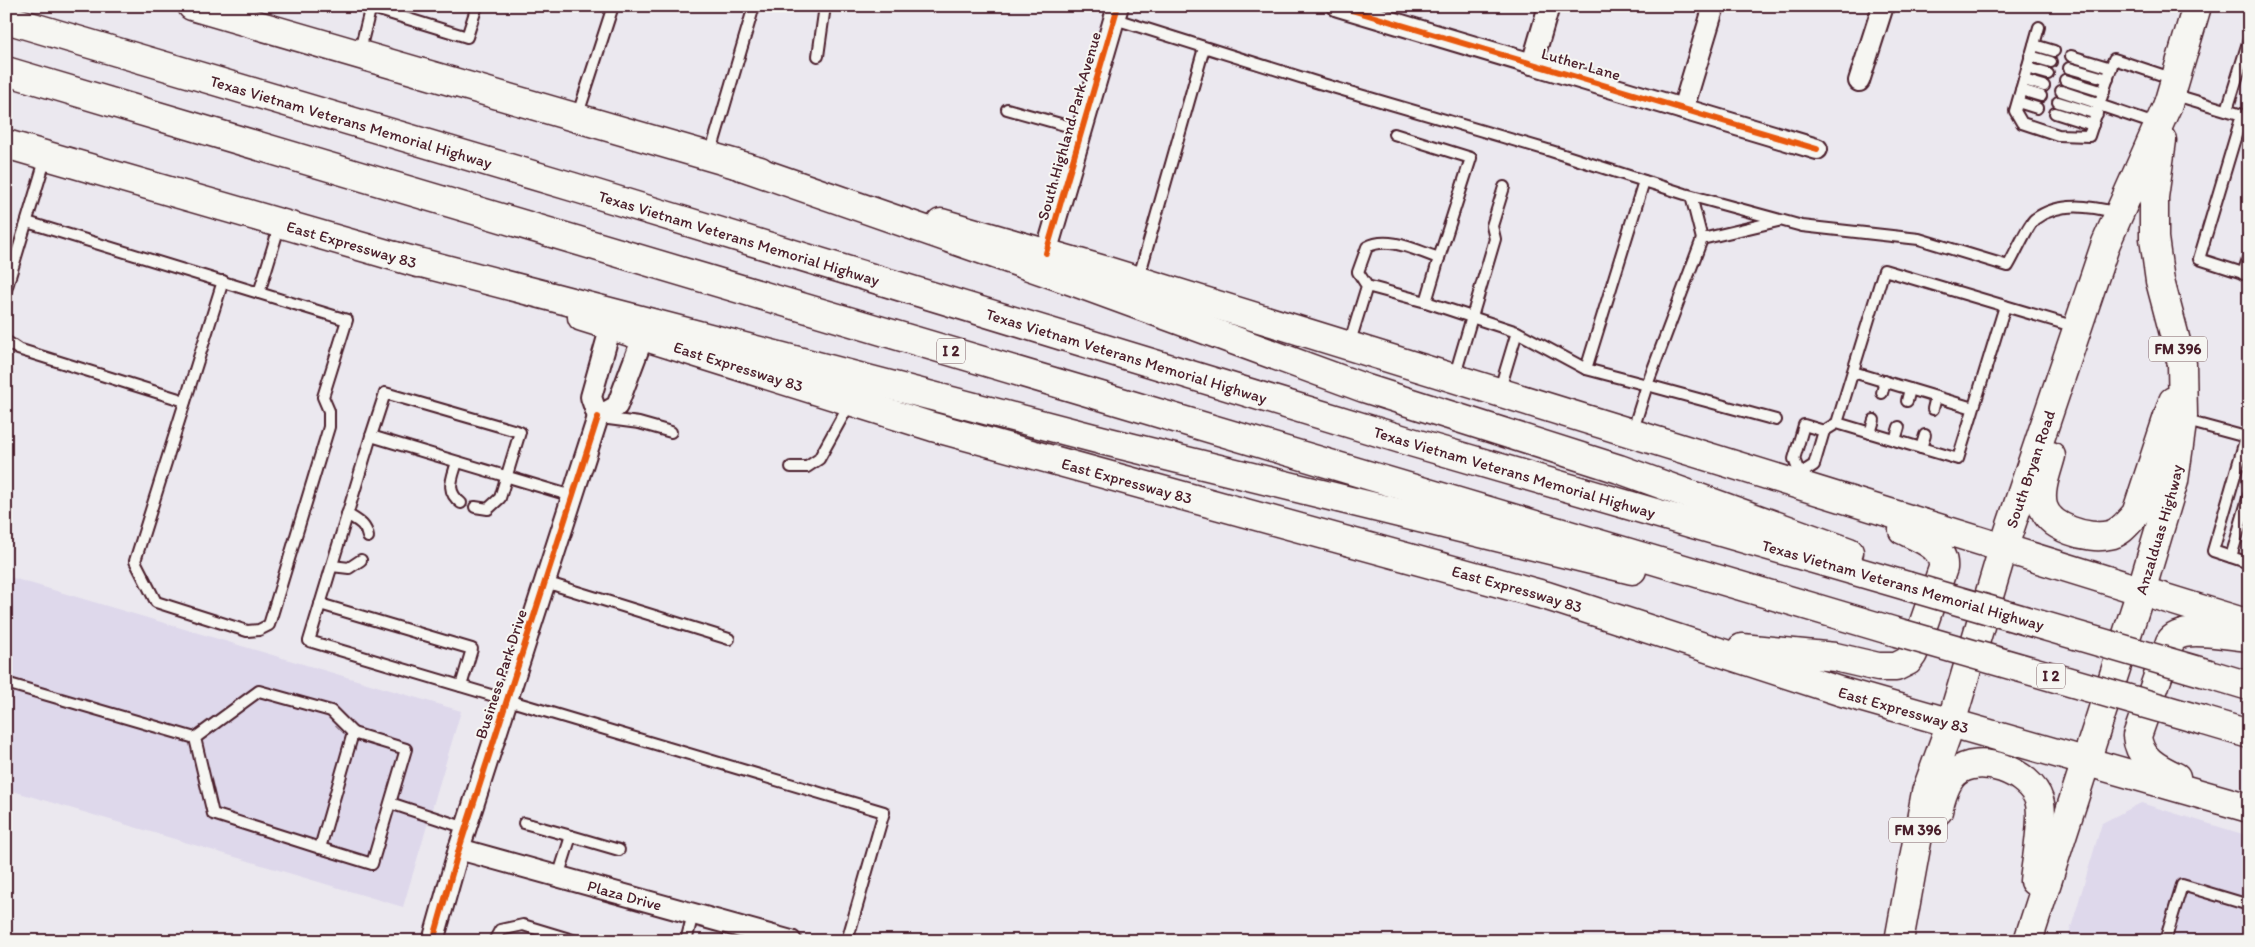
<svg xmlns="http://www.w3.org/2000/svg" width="2255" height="947" font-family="Itim,sans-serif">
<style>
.built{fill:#ded8eb}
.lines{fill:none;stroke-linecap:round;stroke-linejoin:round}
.lane-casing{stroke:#4a1f2b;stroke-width:14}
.street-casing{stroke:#4a1f2b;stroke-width:24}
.secondary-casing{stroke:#4a1f2b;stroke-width:31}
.primary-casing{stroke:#4a1f2b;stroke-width:31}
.highway-casing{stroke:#4a1f2b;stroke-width:31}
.lane{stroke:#f6f6f2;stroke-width:10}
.street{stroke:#f6f6f2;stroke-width:20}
.secondary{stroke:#f6f6f2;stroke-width:28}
.primary{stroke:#f6f6f2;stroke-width:28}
.highway{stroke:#f6f6f2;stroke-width:28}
.highway-bridge-casing{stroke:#4a1f2b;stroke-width:31;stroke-linecap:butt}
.highway-bridge{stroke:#f6f6f2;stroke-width:28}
.cycleway-casing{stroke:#f6f6f2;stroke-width:9}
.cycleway{stroke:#e8590c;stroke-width:6}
.labels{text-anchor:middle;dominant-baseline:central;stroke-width:4;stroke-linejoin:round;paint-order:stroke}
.shield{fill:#f6f6f2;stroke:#7e6067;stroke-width:1}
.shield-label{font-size:15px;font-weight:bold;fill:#4a1f2b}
.street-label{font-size:16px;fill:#4a1f2b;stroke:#f6f6f2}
</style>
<rect width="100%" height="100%" fill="#ebe8ef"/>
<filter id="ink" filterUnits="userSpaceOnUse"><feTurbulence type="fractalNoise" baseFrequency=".02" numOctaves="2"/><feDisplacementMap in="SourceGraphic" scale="10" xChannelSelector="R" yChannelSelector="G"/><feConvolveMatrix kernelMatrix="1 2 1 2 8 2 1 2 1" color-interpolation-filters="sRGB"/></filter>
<g filter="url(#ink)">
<g class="built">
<path d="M6,576L461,711L403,907L6,789Z"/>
<path d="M2141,803L2249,836V941H2067L2102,823Z"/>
</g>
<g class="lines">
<g class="lane-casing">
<g id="lane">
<path d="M366,6L467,37L477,6"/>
<path d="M1115,19L1319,83L1551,151L1685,194L1802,226L1919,239L2008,266C2014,257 2028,224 2035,219C2059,201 2091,206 2117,213"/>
<path d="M2039,27L2015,111L2022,123L2058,135L2089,136L2114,59L2174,79"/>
<path d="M2034,45L2054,51"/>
<path d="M359,54L371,6"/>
<path d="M818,56L825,6"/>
<path d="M2030,56L2051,62"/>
<path d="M2071,56L2111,68"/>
<path d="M2027,68L2048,74"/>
<path d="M2069,68L2108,79"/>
<path d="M2024,80L2044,86"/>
<path d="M2065,80L2104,92"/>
<path d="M2021,90L2041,96"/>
<path d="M2061,91L2100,104"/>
<path d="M2172,94L2249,117"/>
<path d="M2018,102L2037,108"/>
<path d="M2058,102L2097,114"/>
<path d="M2099,105L2158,125"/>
<path d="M1007,109L1082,130"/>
<path d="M2227,110L2249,39"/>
<path d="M2055,113L2093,125"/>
<path d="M2242,115L2199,259L2249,275"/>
<path d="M577,117L613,6"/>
<path d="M1394,134L1471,158L1439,258"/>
<path d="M710,155L754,6"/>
<path d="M1691,196L1702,239"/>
<path d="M27,222L259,293L280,224"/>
<path d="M2243,274L2249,255"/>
<path d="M1138,280L1204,48"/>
<path d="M223,281L135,561L156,602L247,631L259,630L269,625L329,427V411L323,397L347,320L259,293"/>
<path d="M6,290L46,157"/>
<path d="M1426,302L1517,332L1586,369"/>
<path d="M2005,306L2076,327"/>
<path d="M6,341L18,349L185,401"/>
<path d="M1349,345L1367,286L1426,302L1439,258C1417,251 1388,235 1367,247L1358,272L1367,286"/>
<path d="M1853,372L1973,408"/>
<path d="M1454,378L1495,239L1492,226L1504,187"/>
<path d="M1499,392L1517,332"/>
<path d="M1882,393L1885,381"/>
<path d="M1907,401L1910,389"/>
<path d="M1933,409L1936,397"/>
<path d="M601,418L639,423L671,432"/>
<path d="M1776,420L1647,385L1702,239L1778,221"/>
<path d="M2183,420L2246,437L2213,551L2249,563"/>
<path d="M1824,431L1837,423L1884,270L2005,306L1958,459L1837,423"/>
<path d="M1632,433L1647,385L1586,369L1644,181"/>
<path d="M1870,433L1874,420"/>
<path d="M371,436L385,393L520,432L500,498L488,509L475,507"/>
<path d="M1895,440L1899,427"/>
<path d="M1921,448L1925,435"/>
<path d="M457,462C452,479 445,491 461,503"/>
<path d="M791,467H807L819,459L851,401"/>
<path d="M1797,481L1800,474L1794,459L1804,425L1824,431L1814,465L1800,474"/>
<path d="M572,496L371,436L309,641L884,812L847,941"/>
<path d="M347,514C358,521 366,524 368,537"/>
<path d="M2231,557L2249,495"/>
<path d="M332,566L349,568L361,560"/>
<path d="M545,582L729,639"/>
<path d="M320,604L472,649L461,686"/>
<path d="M6,683L195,738"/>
<path d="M390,803L372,864L320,848L353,733L406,749L390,803L466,828"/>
<path d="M524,823L571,836"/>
<path d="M320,848L213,814L195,738L259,691L331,711L353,733"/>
<path d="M558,877L571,836L619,850"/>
<path d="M494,941L500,930L523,925L576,941"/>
<path d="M686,941L693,914"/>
<path d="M2165,941L2182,885L2249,905"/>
</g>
</g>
<g class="street-casing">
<g id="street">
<path d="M1338,6L1817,149"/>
<path d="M1532,64L1549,6"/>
<path d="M1859,81L1883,6"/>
<path d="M1683,109L1714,6"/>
<path d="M1046,253L1118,6"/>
<path d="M611,326L591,397L598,417L617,406L643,337"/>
<path id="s1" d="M459,849L791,941"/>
<path d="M433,941L459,849L598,417"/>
</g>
</g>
<g class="secondary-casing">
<g id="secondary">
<path d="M192,6L760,171"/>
<path id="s2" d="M6,144L418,263"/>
<path d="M941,223L1107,271L2249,624"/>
<path id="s3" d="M582,317L933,427L1547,596L1839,691L2249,808"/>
<path d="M1742,648L1835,657L1878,667H1896L1908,661L1913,654L1943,568C1945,546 1919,538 1903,530"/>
<path d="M2176,777C2157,768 2139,759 2137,736L2170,642C2181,624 2230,636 2249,637"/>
</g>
</g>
<g class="primary-casing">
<path id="primary" d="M2168,104L2197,6"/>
</g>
<g class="highway-casing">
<g id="highway">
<path id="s4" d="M6,19L573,187L1411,442L1907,586"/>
<path d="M6,71L1896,632"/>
<path d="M736,164L1075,282L1364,388L1619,469L1849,552"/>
<path d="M395,256L1101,440L1632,570"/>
<path d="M2051,456C2047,471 2039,490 2043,506C2049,528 2088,540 2109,535C2121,533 2128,522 2136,514L2173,401"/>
<path d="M2209,674L2249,686"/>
<path d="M2205,721L2249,734"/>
<path d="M1938,811C1941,798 1945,782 1955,773C1979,752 2030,772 2039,800C2045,817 2036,862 2034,881"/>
<path id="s5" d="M1899,941L1926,792L1951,723L2003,549L2106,243L2168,104"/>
<path id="s6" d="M2028,941L2141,591L2174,481L2183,416L2182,364L2160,281L2154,238V197L2162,140"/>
</g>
</g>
<use href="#lane" class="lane"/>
<use href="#street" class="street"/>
<use href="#secondary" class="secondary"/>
<use href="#primary" class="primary"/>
<use href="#highway" class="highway"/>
<g class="highway-bridge-casing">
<g id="highway-bridge">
<path d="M1907,586L2209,674"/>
<path d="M1896,632L2205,721"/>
</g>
</g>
<use href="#highway-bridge" class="highway-bridge"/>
<g class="cycleway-casing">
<g id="cycleway">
<path d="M1338,6L1817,149"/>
<path d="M1046,253L1118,6"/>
<path d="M433,941L459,849L598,417"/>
</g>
</g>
<use href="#cycleway" class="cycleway"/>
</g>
</g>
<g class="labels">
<g class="shield">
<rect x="2149" y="336.5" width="58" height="25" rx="4"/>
<rect x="937" y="338.5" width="28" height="25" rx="4"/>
<rect x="2037" y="663.5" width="28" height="25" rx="4"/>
<rect x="1889" y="817.5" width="58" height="25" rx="4"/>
</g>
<g class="shield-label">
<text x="2178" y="349">FM 396</text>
<text x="951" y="351">I 2</text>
<text x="2051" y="676">I 2</text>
<text x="1918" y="830">FM 396</text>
</g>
<g class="street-label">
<text transform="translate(1581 64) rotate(16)">Luther Lane</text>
<text stroke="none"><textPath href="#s4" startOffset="360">Texas Vietnam Veterans Memorial Highway</textPath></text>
<text transform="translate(1069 126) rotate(-74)">South Highland Park Avenue</text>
<text stroke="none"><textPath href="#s4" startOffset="765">Texas Vietnam Veterans Memorial Highway</textPath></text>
<text stroke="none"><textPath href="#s2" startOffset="360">East Expressway 83</textPath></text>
<text stroke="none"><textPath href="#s4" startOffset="1170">Texas Vietnam Veterans Memorial Highway</textPath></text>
<text stroke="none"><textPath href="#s3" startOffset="164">East Expressway 83</textPath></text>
<text stroke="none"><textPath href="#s5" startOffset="491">South Bryan Road</textPath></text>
<text stroke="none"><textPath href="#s4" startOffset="1575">Texas Vietnam Veterans Memorial Highway</textPath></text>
<text stroke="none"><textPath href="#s3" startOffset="569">East Expressway 83</textPath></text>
<text stroke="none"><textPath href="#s6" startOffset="432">Anzalduas Highway</textPath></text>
<text transform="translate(1903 585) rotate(16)">Texas Vietnam Veterans Memorial Highway</text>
<text stroke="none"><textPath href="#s3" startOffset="974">East Expressway 83</textPath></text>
<text transform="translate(501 674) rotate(-72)">Business Park Drive</text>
<text stroke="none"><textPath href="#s3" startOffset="1379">East Expressway 83</textPath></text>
<text stroke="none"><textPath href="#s1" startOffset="172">Plaza Drive</textPath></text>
</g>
</g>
<rect width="2255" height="947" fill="none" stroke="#f6f6f2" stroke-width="25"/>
<rect x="12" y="12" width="2230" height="922" fill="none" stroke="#4a1f2b" stroke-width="2" filter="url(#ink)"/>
</svg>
